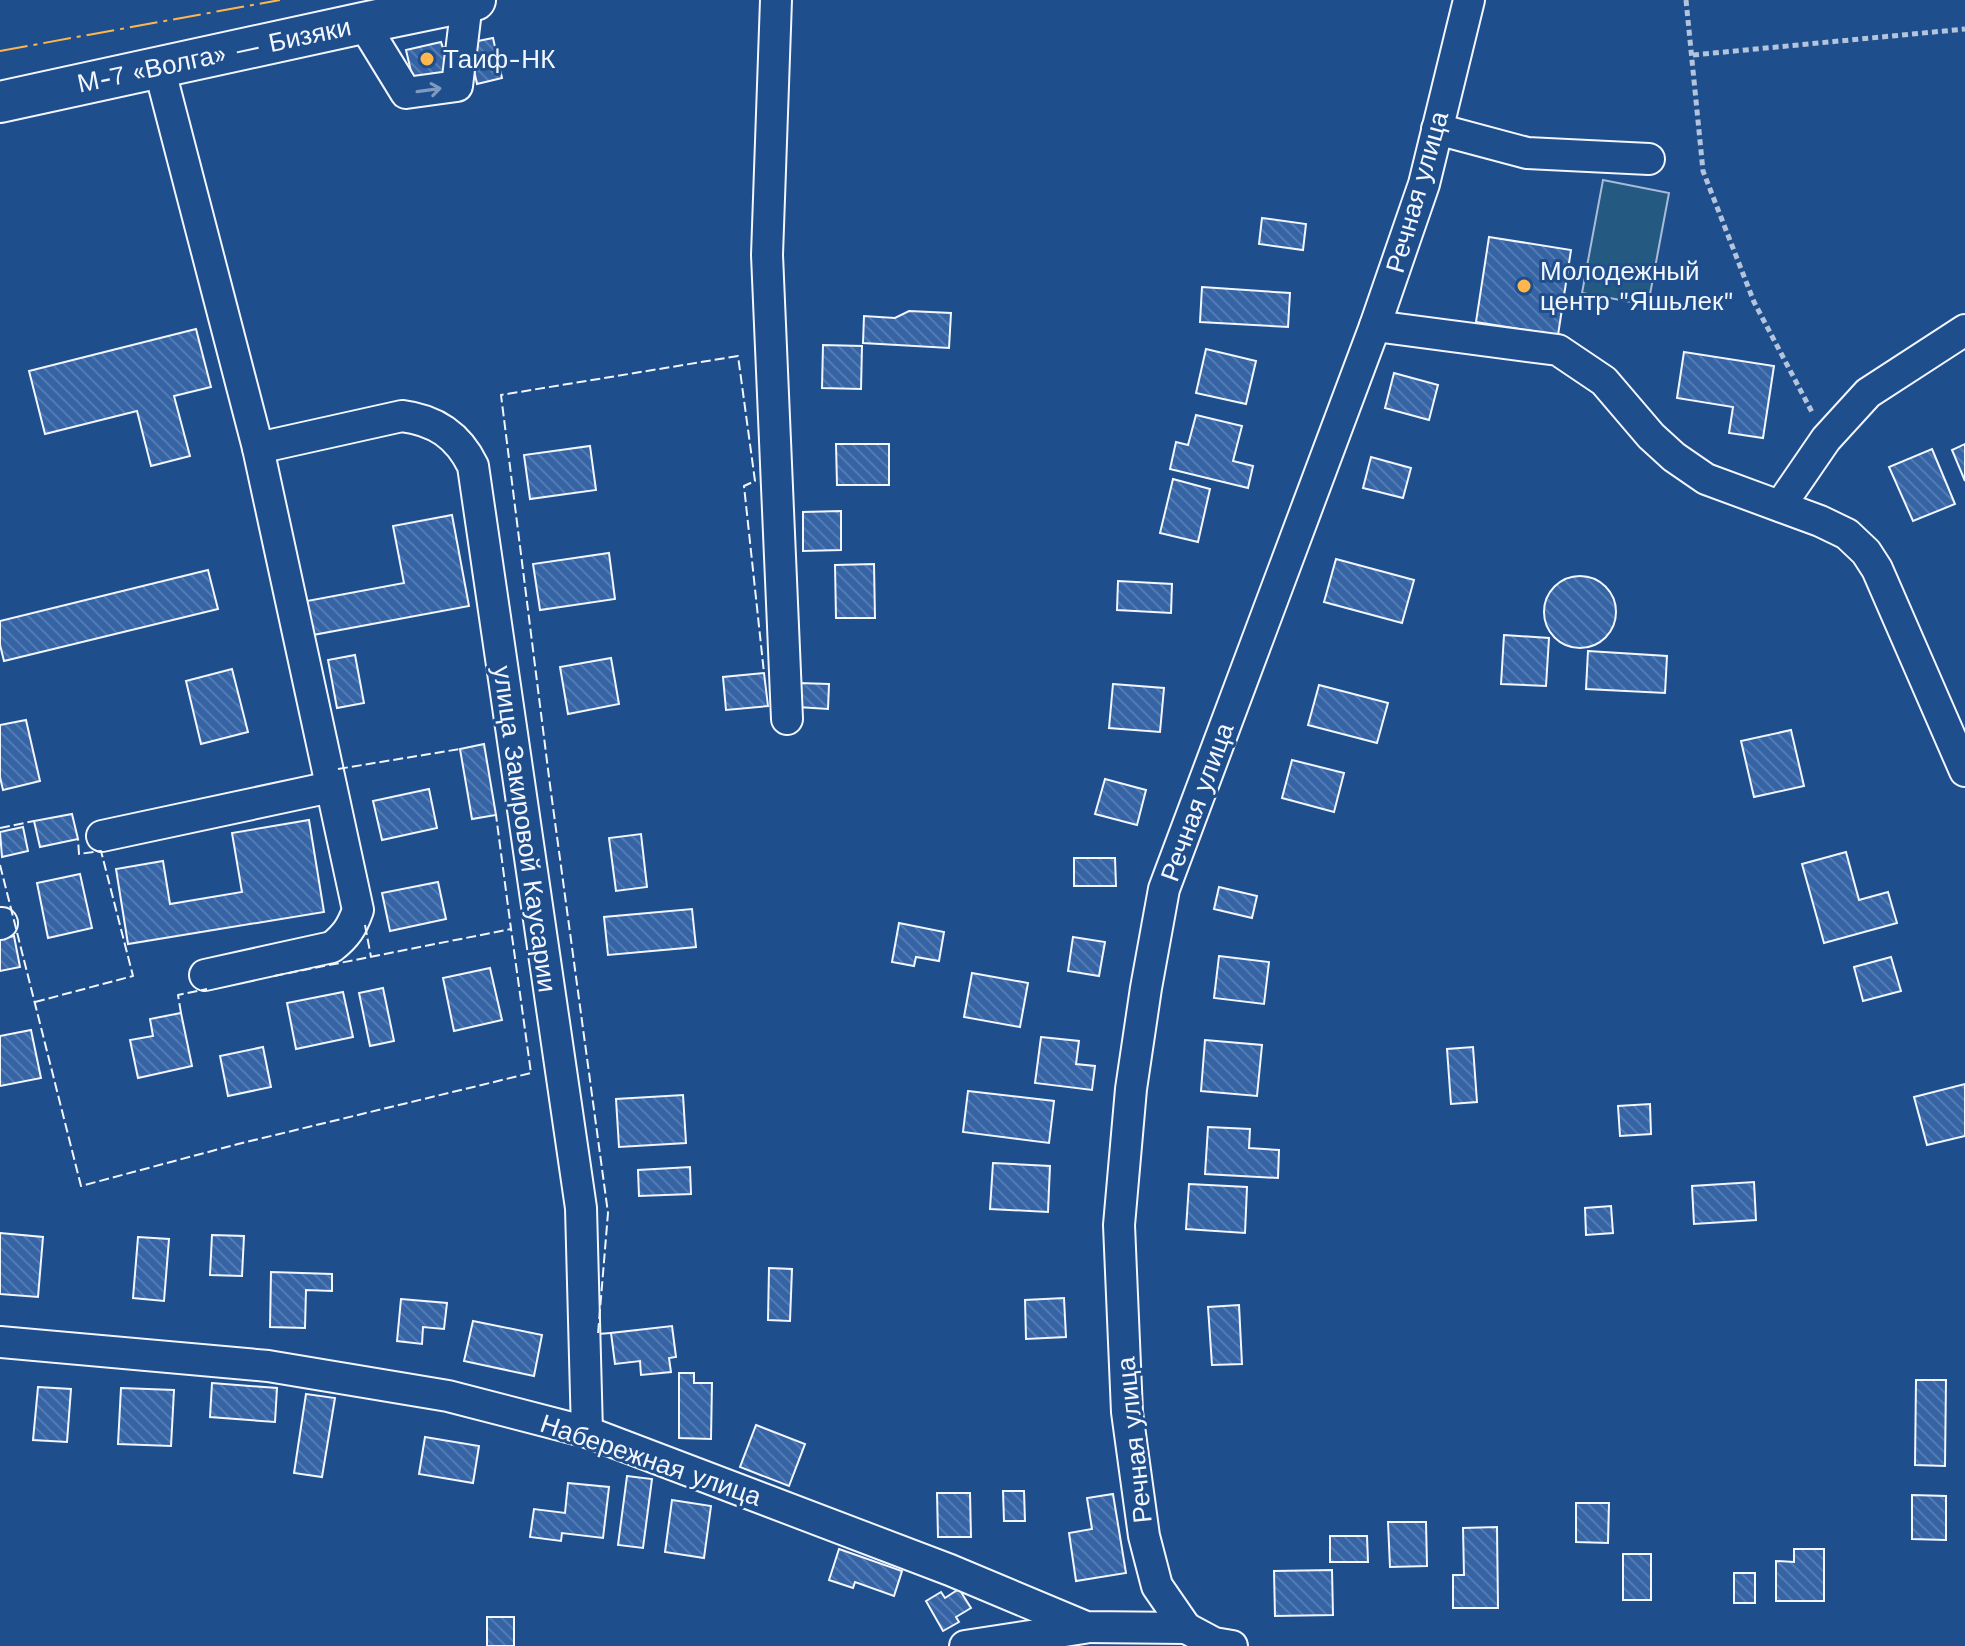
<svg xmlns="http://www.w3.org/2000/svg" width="1965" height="1646" font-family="'Work Sans',sans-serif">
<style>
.pitch{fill:#245a82;stroke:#a8bbd7;stroke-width:2}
.building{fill:url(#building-back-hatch);stroke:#f2f6ff;stroke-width:2}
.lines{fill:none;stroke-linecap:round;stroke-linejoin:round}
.minor-casing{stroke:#f2f6ff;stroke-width:34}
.major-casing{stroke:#f2f6ff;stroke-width:44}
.path{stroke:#b3c4dc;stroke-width:5;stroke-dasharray:6 4;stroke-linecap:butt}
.minor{stroke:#1f4e8c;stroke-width:30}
.major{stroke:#1f4e8c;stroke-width:40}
.fence{stroke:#f2f6ff;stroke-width:2;stroke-dasharray:10 4;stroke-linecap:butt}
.power{stroke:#ffb74d;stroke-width:2;stroke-dasharray:28 6 4 6;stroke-linecap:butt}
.oneway{stroke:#7e9ac0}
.poi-dot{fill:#ffb74d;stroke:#1f4e8c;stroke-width:3}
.labels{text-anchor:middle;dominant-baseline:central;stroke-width:6;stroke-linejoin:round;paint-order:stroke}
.street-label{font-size:26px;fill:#f2f6ff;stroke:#1f4e8c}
.poi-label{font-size:26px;fill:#f2f6ff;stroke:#1f4e8c;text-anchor:start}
</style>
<defs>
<pattern id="building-back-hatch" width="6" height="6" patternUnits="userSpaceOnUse" patternTransform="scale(2)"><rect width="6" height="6" fill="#3563a3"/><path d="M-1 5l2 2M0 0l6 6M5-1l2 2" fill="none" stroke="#537ab1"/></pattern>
</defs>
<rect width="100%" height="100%" fill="#1f4e8c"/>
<path class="pitch" d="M1603,180L1669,193L1648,305L1582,293Z"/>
<g class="building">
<path d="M493,38L502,78L477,84L468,43Z"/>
<path d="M470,41L448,72L413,80L406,50L441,42L443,48Z"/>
<path d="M1262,218L1306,224L1303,250L1259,244Z"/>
<path d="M1489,237L1571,250L1558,335L1476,322Z"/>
<path d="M1202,287L1290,293L1288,327L1200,322Z"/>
<path d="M909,311L951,313L949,348L863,343L864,316L895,318Z"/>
<path d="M196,329L211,387L174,396L190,456L151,466L137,411L45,434L29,371Z"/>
<path d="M823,345L862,346L861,389L822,388Z"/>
<path d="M1206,349L1256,361L1246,404L1196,393Z"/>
<path d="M1684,352L1774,366L1763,438L1729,433L1733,407L1677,398Z"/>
<path d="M1394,373L1438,385L1429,420L1385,408Z"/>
<path d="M1196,415L1242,426L1233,461L1253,466L1248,488L1170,469L1176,442L1188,445Z"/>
<path d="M836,444H889V485H837Z"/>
<path d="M1965,444V481L1952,450Z"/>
<path d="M590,446L596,490L530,499L524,455Z"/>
<path d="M1932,449L1955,504L1913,521L1889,467Z"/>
<path d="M1371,457L1411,468L1403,498L1363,488Z"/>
<path d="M1173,479L1210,489L1198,542L1160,533Z"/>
<path d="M841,511V550L803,551V512Z"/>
<path d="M452,515L469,606L313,635L307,601L404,583L393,526Z"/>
<path d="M609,553L615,599L540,610L533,564Z"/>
<path d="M1336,559L1414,580L1402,623L1324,602Z"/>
<path d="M874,564L875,618H836L835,565Z"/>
<path d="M208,570L218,609L4,661L0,645V621Z"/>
<circle cx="1580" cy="612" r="36"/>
<path d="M1118,581L1172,584L1171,613L1117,610Z"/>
<path d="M1504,635L1549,638L1546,686L1501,684Z"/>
<path d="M1588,651L1667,656L1665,693L1586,689Z"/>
<path d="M355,655L364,703L337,708L328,660Z"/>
<path d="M611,658L619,704L568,714L560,667Z"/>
<path d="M232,669L248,732L201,744L186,681Z"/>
<path d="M764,673L768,706L726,710L723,677Z"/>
<path d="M799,683L829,684L828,709L798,707Z"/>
<path d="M1113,684L1164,688L1160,732L1109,728Z"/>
<path d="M1319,685L1388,703L1377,743L1308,725Z"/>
<path d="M26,720L40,781L3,790L0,777V725Z"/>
<path d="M1791,730L1804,786L1754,797L1741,741Z"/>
<path d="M484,744L496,815L472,819L460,749Z"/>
<path d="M1292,760L1344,773L1334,812L1282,798Z"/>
<path d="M1105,779L1146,790L1137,825L1095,814Z"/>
<path d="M429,789L437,828L382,840L373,801Z"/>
<path d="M72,814L78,839L40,847L34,821Z"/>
<path d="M309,820L324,912L128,944L116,869L163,861L170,904L242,892L232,833Z"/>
<path d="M23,827L28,851L2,857L0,832Z"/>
<path d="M641,834L647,887L616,891L609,838Z"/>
<path d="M1846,852L1859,900L1888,892L1897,923L1824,943L1802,864Z"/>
<path d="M1074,858H1115L1116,886H1074Z"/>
<path d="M80,874L92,928L48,938L37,883Z"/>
<path d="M438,882L446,919L390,931L382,893Z"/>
<path d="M1219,887L1257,896L1252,918L1214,909Z"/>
<path d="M692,909L696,947L608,955L604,917Z"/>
<path d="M899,923L944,932L939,961L916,957L914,966L892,962Z"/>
<path d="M14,936L20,967L0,971V939Z"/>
<path d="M1073,937L1105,942L1099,976L1068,971Z"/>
<path d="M1219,956L1269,962L1264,1004L1214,998Z"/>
<path d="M1891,957L1901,991L1863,1001L1854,967Z"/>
<path d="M490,968L502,1020L454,1031L443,978Z"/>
<path d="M972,973L1028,983L1020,1027L964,1017Z"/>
<path d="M383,988L394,1041L370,1046L359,993Z"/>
<path d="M343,992L353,1037L296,1049L287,1003Z"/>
<path d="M181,1013L192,1066L138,1078L130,1040L153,1036L150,1019Z"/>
<path d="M31,1030L41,1078L0,1086V1036Z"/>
<path d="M1041,1037L1079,1041L1076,1064L1095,1066L1092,1090L1035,1083Z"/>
<path d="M1205,1040L1262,1045L1257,1096L1201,1091Z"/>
<path d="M263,1047L271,1087L228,1096L220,1056Z"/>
<path d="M1473,1047L1477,1102L1451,1104L1447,1049Z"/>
<path d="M1965,1084V1136L1927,1145L1914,1097Z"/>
<path d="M968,1091L1054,1101L1049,1143L963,1132Z"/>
<path d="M683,1095L686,1143L619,1147L616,1099Z"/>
<path d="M1650,1104L1651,1134L1620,1136L1618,1106Z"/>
<path d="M1208,1127L1250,1129L1249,1148L1279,1150L1278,1178L1205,1174Z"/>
<path d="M993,1163L1050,1166L1048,1212L990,1209Z"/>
<path d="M690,1167L691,1194L639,1196L638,1170Z"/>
<path d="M1754,1182L1756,1220L1694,1224L1692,1186Z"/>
<path d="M1189,1184L1247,1187L1245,1233L1186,1229Z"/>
<path d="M1611,1206L1613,1233L1586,1235L1585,1208Z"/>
<path d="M0,1233L43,1237L38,1297L0,1294Z"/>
<path d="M212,1235L244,1236L242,1276L210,1275Z"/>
<path d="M138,1237L169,1239L164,1301L133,1298Z"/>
<path d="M769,1268L792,1269L790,1321L768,1320Z"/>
<path d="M271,1272L332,1274V1291L306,1290L305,1328L270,1327Z"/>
<path d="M1064,1298L1066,1337L1026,1339L1025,1300Z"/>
<path d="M401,1299L447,1303L444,1329L423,1327L422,1344L397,1341Z"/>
<path d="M1239,1305L1242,1364L1212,1365L1208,1307Z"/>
<path d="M473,1321L542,1335L534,1376L464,1361Z"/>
<path d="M672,1326L676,1357L669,1358L671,1372L641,1375L640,1361L615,1364L611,1333Z"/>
<path d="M679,1373H694V1383H712L711,1439L679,1438Z"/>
<path d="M1916,1380H1946L1945,1466L1915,1465Z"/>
<path d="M212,1383L277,1388L275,1422L210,1417Z"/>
<path d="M38,1387L71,1389L67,1442L33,1440Z"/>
<path d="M121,1388L174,1390L171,1446L118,1444Z"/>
<path d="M306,1394L335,1398L322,1477L294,1473Z"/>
<path d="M756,1425L805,1444L789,1486L740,1467Z"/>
<path d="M425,1437L479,1446L473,1483L419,1474Z"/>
<path d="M627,1476L652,1479L643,1548L618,1545Z"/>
<path d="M568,1483L609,1487L603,1538L562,1533L561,1541L530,1537L534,1509L565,1513Z"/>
<path d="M1003,1491H1024L1025,1521H1004Z"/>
<path d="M937,1493H970L971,1537H938Z"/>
<path d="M1113,1494L1126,1573L1076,1581L1069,1533L1092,1529L1087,1498Z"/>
<path d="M1912,1495L1946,1496V1540L1912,1539Z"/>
<path d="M672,1500L711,1506L704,1558L665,1552Z"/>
<path d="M1576,1503H1609L1608,1543L1576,1542Z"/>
<path d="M1388,1522H1426L1427,1566L1390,1567Z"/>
<path d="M1497,1527L1498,1608H1453V1575H1464L1463,1528Z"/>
<path d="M1330,1536H1367L1368,1562H1330Z"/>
<path d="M839,1549L902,1571L894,1596L855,1582L853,1588L829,1580Z"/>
<path d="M1794,1549H1824V1601H1776V1561L1794,1562Z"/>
<rect x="1623" y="1554" width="28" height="46"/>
<path d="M1332,1570L1333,1615L1275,1616L1274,1571Z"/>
<rect x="1734" y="1573" width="21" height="30"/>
<path d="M959,1589L971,1608L956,1617L959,1622L943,1631L926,1601L941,1592L945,1598Z"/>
<rect x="487" y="1617" width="27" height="29"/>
</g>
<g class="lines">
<g class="minor-casing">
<g id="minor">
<path d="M776,0L767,255L787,719"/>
<path d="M363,23L406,93L457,86L467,2"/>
<path d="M159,67L258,448L358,910C352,927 346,936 332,947L205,975"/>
<path d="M1437,129L1527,153L1649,159"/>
<path d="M1375,326L1558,350L1604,381L1651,436L1674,457L1706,479L1820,521L1847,534L1866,552L1877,569L1965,771"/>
<path d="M258,448L402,416C435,420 458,435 473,466L581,1208L587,1432"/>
<path d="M1780,506L1826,439L1868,393L1965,330"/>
<path d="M102,836L331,787"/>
<path d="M0,924L2,923"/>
<path d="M0,1342L268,1366L448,1396L587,1432L950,1570L1086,1627L1186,1628L1214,1643L1232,1646"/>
<path d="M1186,1628L1157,1586L1144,1536L1127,1412L1119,1225L1131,1089L1146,988L1164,889L1375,326L1424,184L1469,0"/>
<path d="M965,1646L1084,1628"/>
</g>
</g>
<g class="major-casing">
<path id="major" d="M0,102L363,23L475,0"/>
</g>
<g class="path">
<path d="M1686,0L1703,171L1754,302L1813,414"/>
<path d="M1693,55L1965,29"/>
</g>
<use href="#minor" class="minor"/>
<use href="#major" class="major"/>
<g class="fence">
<path d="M338,769L460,749"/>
<path d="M0,828L34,821"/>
<path d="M0,865L81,1186L238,1144L531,1073L511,929"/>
<path d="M365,925L371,957"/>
<path d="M274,976L511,929L496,815"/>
<path d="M35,1002L133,976L101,851L79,854L78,839"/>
<path d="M181,1013L178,995L207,989"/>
<path d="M611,1333L598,1334L608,1213L550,785L501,395L738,356L755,481L744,486L764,673"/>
</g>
<path class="power" d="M0,51L280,0"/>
</g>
<defs><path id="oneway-shaft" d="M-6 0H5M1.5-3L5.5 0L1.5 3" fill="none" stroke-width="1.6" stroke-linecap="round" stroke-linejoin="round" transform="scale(2)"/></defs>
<use class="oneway" href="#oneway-shaft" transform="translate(429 90) rotate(-8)"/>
<g class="poi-dot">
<circle cx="427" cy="59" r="8"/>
<circle cx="1524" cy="286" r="8"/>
</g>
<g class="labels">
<g class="street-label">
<text transform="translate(214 55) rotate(-12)">М-7 «Волга» — Бизяки</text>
<text transform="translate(1417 192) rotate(-74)">Речная улица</text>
<text transform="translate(1197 802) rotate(-70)">Речная улица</text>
<text transform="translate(525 829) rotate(82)">улица Закировой Каусарии</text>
<text transform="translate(1134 1440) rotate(-96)">Речная улица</text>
<text transform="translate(651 1460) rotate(19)">Набережная улица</text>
</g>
<g class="poi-label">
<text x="443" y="59">Таиф-НК</text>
<text x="1540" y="271">Молодежный<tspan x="1540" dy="30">центр "Яшьлек"</tspan></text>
</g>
</g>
</svg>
